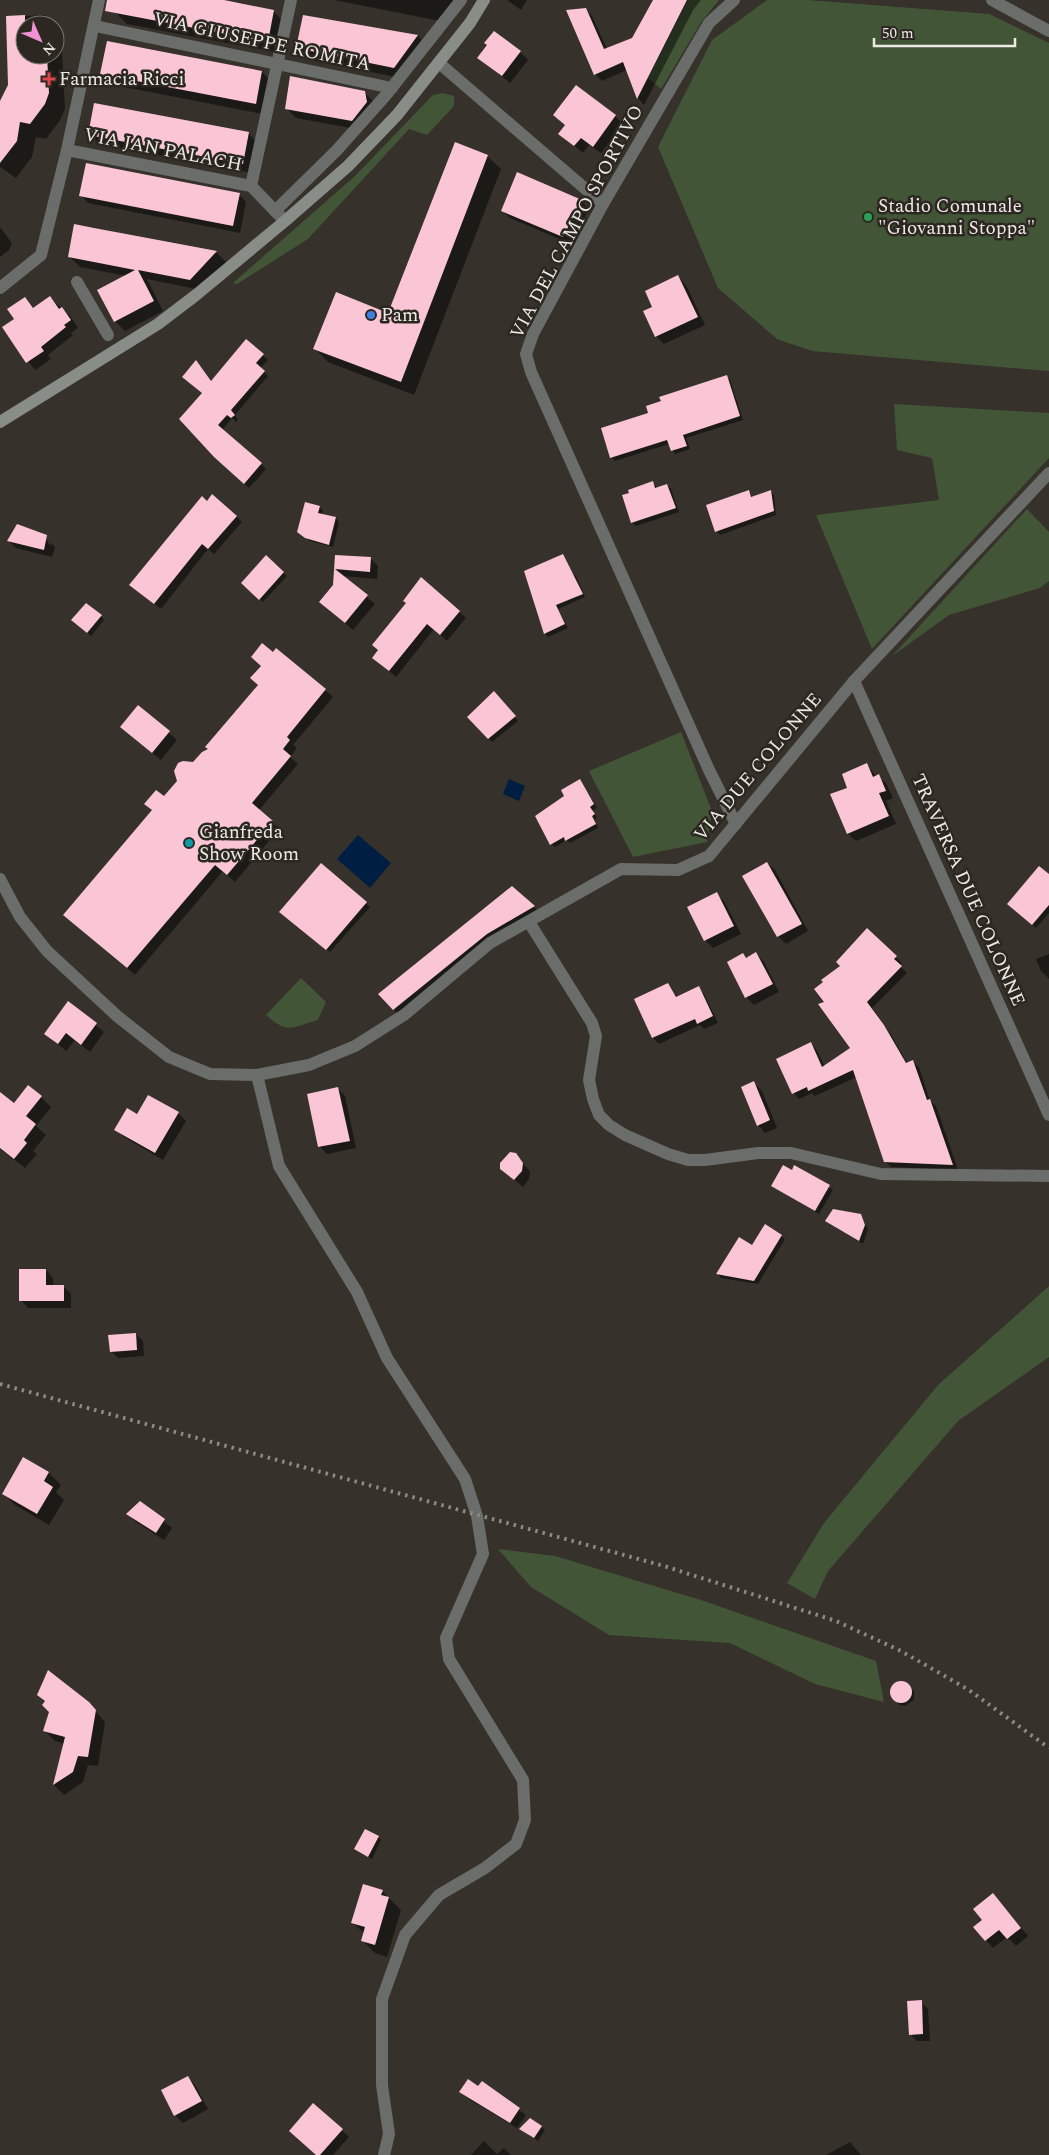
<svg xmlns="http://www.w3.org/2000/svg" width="1049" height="2155" font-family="Spectral,serif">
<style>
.green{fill:#425637}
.water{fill:#001e42}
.shadow{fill:#0007}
.building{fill:#fac6d5}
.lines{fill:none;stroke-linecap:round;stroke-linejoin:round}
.street{stroke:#6a6d69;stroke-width:12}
.secondary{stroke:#898d88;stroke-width:12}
.rail{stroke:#8e8a84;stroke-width:4;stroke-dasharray:2.5 5;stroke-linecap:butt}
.health-dot{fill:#e0444e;stroke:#2c2721;stroke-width:2}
.leisure-dot{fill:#2e9e5b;stroke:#2c2721;stroke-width:2}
.shop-dot{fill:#3f7fe0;stroke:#2c2721;stroke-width:2}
.culture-dot{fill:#0f9aa8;stroke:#2c2721;stroke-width:2}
.labels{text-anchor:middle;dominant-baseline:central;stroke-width:5;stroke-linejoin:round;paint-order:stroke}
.street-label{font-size:19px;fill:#edeae6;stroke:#2c2721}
.poi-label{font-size:19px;fill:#edeae6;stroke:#2c2721;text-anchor:start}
</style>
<rect width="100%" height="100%" fill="#36312a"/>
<g class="green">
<path d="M688,0H719L702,21L661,89L648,78Z"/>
<path d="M767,0H807L989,14L1049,43V371L812,351L777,339L718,288L658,147L712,40Z"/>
<path d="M443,93L454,96V106L427,135L409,129L308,239L237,284L233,283L355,176L433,95Z"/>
<path d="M894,404L1049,413V458L872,649L816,515L939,500L932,458L897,450Z"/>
<path d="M1027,509L1049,532V581L1040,588L949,615L892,656Z"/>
<path d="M681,732L712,811L707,842L633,857L589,771Z"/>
<path d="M301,978L326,1002L318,1020C292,1027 288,1035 266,1015Z"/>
<path d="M1049,1286V1357L958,1421L828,1571L815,1599L787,1583L824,1523L938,1385Z"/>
<path d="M498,1549L555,1556L704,1601L876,1661L884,1702L815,1684L730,1643L609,1635L531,1587Z"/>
</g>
<g class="water">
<path d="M509,779L525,786L519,801L503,794Z"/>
<path d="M358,835L391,863L370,888L337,859Z"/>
</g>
<g class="shadow">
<path d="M117,0H217L273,11L285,23L280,53L127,24L115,12Z"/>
<path d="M334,0H463L450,23Z"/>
<path d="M507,0H527L521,10Z"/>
<path d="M653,0H701L693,10L644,105L638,98L627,70L602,81L595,74L585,9L592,16L607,49L633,39Z"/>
<path d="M45,15L54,25H25V55H55V26L61,31L65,109L60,120L46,139L36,137L32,157L16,178L0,167V103L9,85L8,17Z"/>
<path d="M305,17L418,36L429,47L406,79L310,60L299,48Z"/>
<path d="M520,52L528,60L510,83L479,58Z"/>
<path d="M262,72L274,84L268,115L114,85L102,73Z"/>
<path d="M364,92L374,102L362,130L296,118L286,108Z"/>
<path d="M613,114L621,122V127L601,153L589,145L583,153L560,134Z"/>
<path d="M248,133L258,143L252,173L100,144L90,135Z"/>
<path d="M487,156L501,169L414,395L328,362L315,349L389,315Z"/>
<path d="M239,194L246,202L240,233L88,203L81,195Z"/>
<path d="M581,201L589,209L571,244L510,218L502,210Z"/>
<path d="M75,226L216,252L226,262L201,290L147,279L163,311L125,331L115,321L127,276L80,267L70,257Z"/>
<path d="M0,227L12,243L9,250L0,257Z"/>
<path d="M678,277L686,285L705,325L664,344L656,336L654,308Z"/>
<path d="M25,298L34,309L50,298L70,316L78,328L71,333L73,335L48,355L51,359L35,370L3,328L16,319Z"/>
<path d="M247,341L268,360L260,368L268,376L235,415L238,420L236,422L232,418L222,430L266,469L249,488L220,462L196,361L212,382Z"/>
<path d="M726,377L730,380L743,420L686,438L690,449L675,454L669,444L615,461L612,458L602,429L649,414Z"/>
<path d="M653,483L657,488L667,485L671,489L679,512L636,526L632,523L623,496Z"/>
<path d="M748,491L753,498L770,491L774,495L776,515L720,535L716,531Z"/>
<path d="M207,502L236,516L242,522L214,554L208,549L161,609L130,585Z"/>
<path d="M319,507L323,510L322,515L336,518L339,522L333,547L310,541L299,531Z"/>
<path d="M18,526L42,533L50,545L52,544L49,539L55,548L52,557L16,548L9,541Z"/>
<path d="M562,555L572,573L576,576L585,597L558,609L568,628L548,637L545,634L526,571Z"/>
<path d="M337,556L370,558L378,566L377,579L342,576L375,604L353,630L328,609L334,585Z"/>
<path d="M266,557L287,576L263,602L242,583Z"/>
<path d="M422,579L466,618L447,641L434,629L396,677L380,664L407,604Z"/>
<path d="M101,616L104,620L91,636L76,624Z"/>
<path d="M262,666L325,690L333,697L293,745L297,748L290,757L298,764L259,810L279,829L235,882L223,871L135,975L72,922L153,811L145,803L164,798L193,763L210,749L259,686Z"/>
<path d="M497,696L518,721L492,742L469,717Z"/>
<path d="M138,707L177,740L161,760L130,735Z"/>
<path d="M867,765L876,776L886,783L893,798L886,801L896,824L856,841L848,834Z"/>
<path d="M580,780L597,808L593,810L597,818L594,820L598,828L570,843L567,840L555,847L551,844L566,797Z"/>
<path d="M767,863L775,870L808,931L786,944L778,936L744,876Z"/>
<path d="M321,864L370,907L330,952L284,915Z"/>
<path d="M1049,876V913L1036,928L1012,908Z"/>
<path d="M512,887L537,910L397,1013L380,994Z"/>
<path d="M716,894L724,901L741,934L713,948L705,940Z"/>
<path d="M867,930L902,963L900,966L907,973L872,1008L890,1033L907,1063L913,1062L919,1067L930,1101L936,1106L958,1170L891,1167L885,1161L857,1077L815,1096L812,1093L799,1099L794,1093L811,1043L816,1049L825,1067L852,1049L826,1003L842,966Z"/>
<path d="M756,954L764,962L779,992L754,1005L746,997L743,955L747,958Z"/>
<path d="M1049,954V979L1041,971L1036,959Z"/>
<path d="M668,984L678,998L698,988L704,994L718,1023L704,1029L700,1025L659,1044L653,1038Z"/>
<path d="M68,1003L104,1032L90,1052L75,1040L66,1051L46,1034Z"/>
<path d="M754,1083L762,1091L777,1128L765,1133L758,1125Z"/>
<path d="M338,1089L345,1096L356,1148L327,1154L320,1147Z"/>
<path d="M41,1097L51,1107L36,1126L46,1135L33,1151L37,1154L25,1168L0,1149V1102L14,1105Z"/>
<path d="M178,1113L186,1121L163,1160L124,1137L116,1129L137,1116Z"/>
<path d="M516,1154L530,1172L529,1179L523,1187L510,1176Z"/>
<path d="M795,1167L833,1190L819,1214L772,1186Z"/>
<path d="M860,1215L868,1229L863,1244L830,1224Z"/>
<path d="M781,1236L785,1239L758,1284L721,1278L718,1274L753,1247Z"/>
<path d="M46,1270L53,1278V1286H63L71,1294V1308H28L21,1300Z"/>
<path d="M136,1334L143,1341L144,1356L118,1358L111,1351Z"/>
<path d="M24,1459L49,1473L61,1485L56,1492L64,1500L49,1525L15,1505L3,1493Z"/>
<path d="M140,1503L172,1528L164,1540L136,1522L128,1514Z"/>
<path d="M901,1682L914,1691V1700L905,1706L899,1705L892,1697V1690Z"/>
<path d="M39,1695L88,1703L105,1722L98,1766L88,1765L83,1782L64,1795L54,1785L64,1744L55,1741L45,1731L51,1711Z"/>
<path d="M378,1837L381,1840L372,1859L355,1849Z"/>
<path d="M381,1890L401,1910L387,1957L375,1953L363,1941L365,1934L353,1923Z"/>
<path d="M993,1894L1028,1936L1016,1946L1007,1937L993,1948L975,1927L983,1920Z"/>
<path d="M921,2002L928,2009L930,2041H917L910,2034Z"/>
<path d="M188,2077L195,2085L208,2109L183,2123L175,2115Z"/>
<path d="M482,2083L526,2115L517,2128L467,2098L461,2092L479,2088Z"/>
<path d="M314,2105L349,2137L333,2155H317Z"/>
<path d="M541,2127L545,2130L538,2141L524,2132Z"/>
<path d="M484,2141L497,2154L504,2148L511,2155H471Z"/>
<path d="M850,2142L861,2155H826Z"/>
</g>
<g class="building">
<path d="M107,0H224L274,10L268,42L105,11Z"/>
<path d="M653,0H687L637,99L623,62L594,75L566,10L586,8L604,49L632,38Z"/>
<path d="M25,15V55H47L49,93L45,104L30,124L20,122L17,141L0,163V101L8,85L6,16Z"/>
<path d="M303,15L418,35L394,68L296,48Z"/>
<path d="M494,31L521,51L502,76L477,58L487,45L484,43Z"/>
<path d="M107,41L262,71L256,104L100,74Z"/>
<path d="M290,76L365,91L367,102L352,121L285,109Z"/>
<path d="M576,85L616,115L593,147L581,138L574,146L558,134L565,125L553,115Z"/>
<path d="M94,103L249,132L243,164L88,135Z"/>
<path d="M455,142L488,155L401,382L313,349L336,292L388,313Z"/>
<path d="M86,163L240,193L233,226L79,196Z"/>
<path d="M517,172L582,200L563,237L501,211Z"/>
<path d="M74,224L94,228L217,251L190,280L138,270L154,301L114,322L97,290L135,270L68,257Z"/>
<path d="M678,275L698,317L655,337L643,311L652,307L645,291Z"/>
<path d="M50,296L59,309L62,307L71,320L64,325L66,327L41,347L44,351L26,363L2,327L14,319L7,309L25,297L33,308Z"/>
<path d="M246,339L264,354L256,363L265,371L231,410L235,415L231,418L227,415L218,425L262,463L244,484L214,457L179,419L202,393L182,377L196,360L211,381Z"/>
<path d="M727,375L740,416L683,435L687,446L671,451L667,440L610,458L601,428L648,413L646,406L661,401L659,397Z"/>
<path d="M653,481L655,488L667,484L676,508L631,523L622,495L629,493L628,490Z"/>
<path d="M749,490L751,497L771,490L774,511L715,532L706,505Z"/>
<path d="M212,494L237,516L208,549L202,544L154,604L129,585L202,496L207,501Z"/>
<path d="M305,502L320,506L318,513L336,517L329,545L305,538L297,532Z"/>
<path d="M17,524L47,535L44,550L7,541Z"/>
<path d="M563,554L583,594L556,605L565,624L544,634L524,571Z"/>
<path d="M266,555L284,572L259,600L241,583Z"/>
<path d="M335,555L371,557L370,572L335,569L368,595L345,623L319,602L333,585Z"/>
<path d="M421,577L460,611L440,635L427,624L389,671L372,658L378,650L372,645L406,603L403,601Z"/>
<path d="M86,603L102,615L87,633L71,620Z"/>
<path d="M262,643L273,652L276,648L326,689L287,737L290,740L283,749L291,756L252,803L273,821L227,875L215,865L127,968L63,915L152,810L144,804L156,790L164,796L177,781L174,771L178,763L183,761L193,762L202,752L208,749L205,747L258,685L250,678L261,666L251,657Z"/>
<path d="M494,691L516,716L488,739L467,717Z"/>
<path d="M138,705L170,731L152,753L120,727Z"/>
<path d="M867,763L873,777L879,774L886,791L879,793L889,816L847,834L830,794L847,788L842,774Z"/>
<path d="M580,779L594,804L590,807L595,814L592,816L596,824L565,841L564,837L550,845L535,816L564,796L561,790Z"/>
<path d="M767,862L802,924L777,937L742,876Z"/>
<path d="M321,863L367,902L326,950L279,912Z"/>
<path d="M1039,866L1049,874V905L1032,925L1007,904Z"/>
<path d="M512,886L535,906L487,934L393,1010L378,994Z"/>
<path d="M717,892L734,926L704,941L687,907Z"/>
<path d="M867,928L897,956L894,959L902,966L867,1002L884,1025L906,1063L913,1060L927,1100L930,1099L953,1165L884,1162L853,1070L808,1091L807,1087L792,1094L776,1059L811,1042L822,1067L850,1048L818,1004L824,1002L814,989L823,982L821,980L840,966L836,962Z"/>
<path d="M756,952L773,984L745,998L727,962L743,953L746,958Z"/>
<path d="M668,983L676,997L699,986L713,1016L697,1024L695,1019L652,1038L634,999Z"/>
<path d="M68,1001L97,1023L81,1045L66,1033L58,1044L44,1034Z"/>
<path d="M754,1081L770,1120L757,1126L741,1087Z"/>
<path d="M28,1085L42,1096L26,1116L36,1124L24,1140L27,1143L14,1159L0,1148V1092L14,1103Z"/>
<path d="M338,1087L350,1141L318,1147L307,1094Z"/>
<path d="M148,1095L179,1112L155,1153L114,1130L127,1108L137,1114Z"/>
<path d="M510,1152L516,1153L523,1163L522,1171L514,1180L500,1169V1163Z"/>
<path d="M783,1165L792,1170L794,1165L830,1185L815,1211L771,1186Z"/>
<path d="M833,1209L861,1214L865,1225L859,1241L825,1221Z"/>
<path d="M765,1224L782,1235L754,1281L716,1274L739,1237L752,1245Z"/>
<path d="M19,1269H46V1285H64V1301H19Z"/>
<path d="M136,1333L137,1350L110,1352L108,1335Z"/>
<path d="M23,1457L49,1472L44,1481L53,1487L37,1514L2,1494Z"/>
<path d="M140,1501L165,1519L156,1533L126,1514Z"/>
<path d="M48,1670L89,1702L96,1710L88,1757L78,1756L73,1772L53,1785L65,1737L43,1731L49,1712L42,1705L45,1701L37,1695Z"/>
<circle cx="901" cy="1692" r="11"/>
<path d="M365,1829L379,1836L368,1857L354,1849Z"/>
<path d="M363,1884L383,1890L381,1895L389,1897L375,1945L361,1941L365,1927L351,1923Z"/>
<path d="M993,1893L1021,1928L1007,1939L999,1930L985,1941L973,1927L982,1920L973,1909Z"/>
<path d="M922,2000L923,2034L909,2035L907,2001Z"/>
<path d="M188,2076L202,2101L174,2116L161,2090Z"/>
<path d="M468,2079L478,2086L482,2081L520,2108L510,2123L459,2092Z"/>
<path d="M313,2103L343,2129L320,2155H316L289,2131Z"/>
<path d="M530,2118L542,2126L534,2138L519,2129Z"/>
</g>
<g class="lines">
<g class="street">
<path d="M734,0L709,23L603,204L533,334L526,354L531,372L709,770L736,824"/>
<path d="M992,0L1049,31"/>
<path d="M95,26L392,88"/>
<path d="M439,63L603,204"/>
<path d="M67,150L251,186"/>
<path d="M275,211L337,150L386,95L461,0"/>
<path d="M281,217L251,186L291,0"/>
<path d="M77,282L108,335"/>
<path d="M0,288L41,255L67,150L99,0"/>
<path d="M854,681L1049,1115"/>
<path d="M0,879L20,917L47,951L117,1016L169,1057L210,1074L257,1075L309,1065L355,1046L404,1015L490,943L621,869L678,870L709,856L854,681L1049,473"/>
<path d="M529,922L592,1023L596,1036L589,1080L593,1099L599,1115L609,1125L625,1135L668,1154L688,1160H705L758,1153H791L881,1174L1049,1176"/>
<path d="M257,1075L279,1166L357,1292L387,1358L465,1479L477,1516L483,1554L446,1638L449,1659L523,1780L525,1820L516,1844L485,1868L439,1895L405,1935L382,1999V2085L389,2134L384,2155"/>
</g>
<path class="secondary" d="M0,422L158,324L196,295L285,221L348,166L397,115L470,23L484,0"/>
<path class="rail" d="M0,1384L664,1566L836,1621L901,1651L969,1690L1049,1748"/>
</g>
<path class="health-dot" d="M46.5 71.5h5v5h5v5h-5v5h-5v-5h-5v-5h5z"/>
<circle class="leisure-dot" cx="868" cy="217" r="5"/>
<circle class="shop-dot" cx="371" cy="315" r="5"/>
<circle class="culture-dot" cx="189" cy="843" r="5"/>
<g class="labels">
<g class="street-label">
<text transform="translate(262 42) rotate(12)">VIA GIUSEPPE ROMITA</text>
<text transform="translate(163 150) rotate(11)">VIA JAN PALACH</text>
<text transform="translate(577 222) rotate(-62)">VIA DEL CAMPO SPORTIVO</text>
<text transform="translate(758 767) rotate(-50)">VIA DUE COLONNE</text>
<text transform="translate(968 890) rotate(66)">TRAVERSA DUE COLONNE</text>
</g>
<g class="poi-label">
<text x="59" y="79">Farmacia Ricci</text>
<text x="878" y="206">Stadio Comunale<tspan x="878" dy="22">"Giovanni Stoppa"</tspan></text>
<text x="381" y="315">Pam</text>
<text x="199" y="832">Gianfreda<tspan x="199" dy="22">Show Room</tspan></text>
</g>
</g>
<g transform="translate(40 40) rotate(135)"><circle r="24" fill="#2c2721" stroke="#797570"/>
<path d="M0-4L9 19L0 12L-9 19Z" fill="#f391d5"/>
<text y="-8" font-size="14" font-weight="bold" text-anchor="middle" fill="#edeae6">N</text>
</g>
<path d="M874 38v8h141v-8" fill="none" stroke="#edeae6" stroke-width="2.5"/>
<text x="882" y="38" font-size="15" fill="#edeae6" stroke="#2c2721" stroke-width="4" paint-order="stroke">50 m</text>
</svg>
